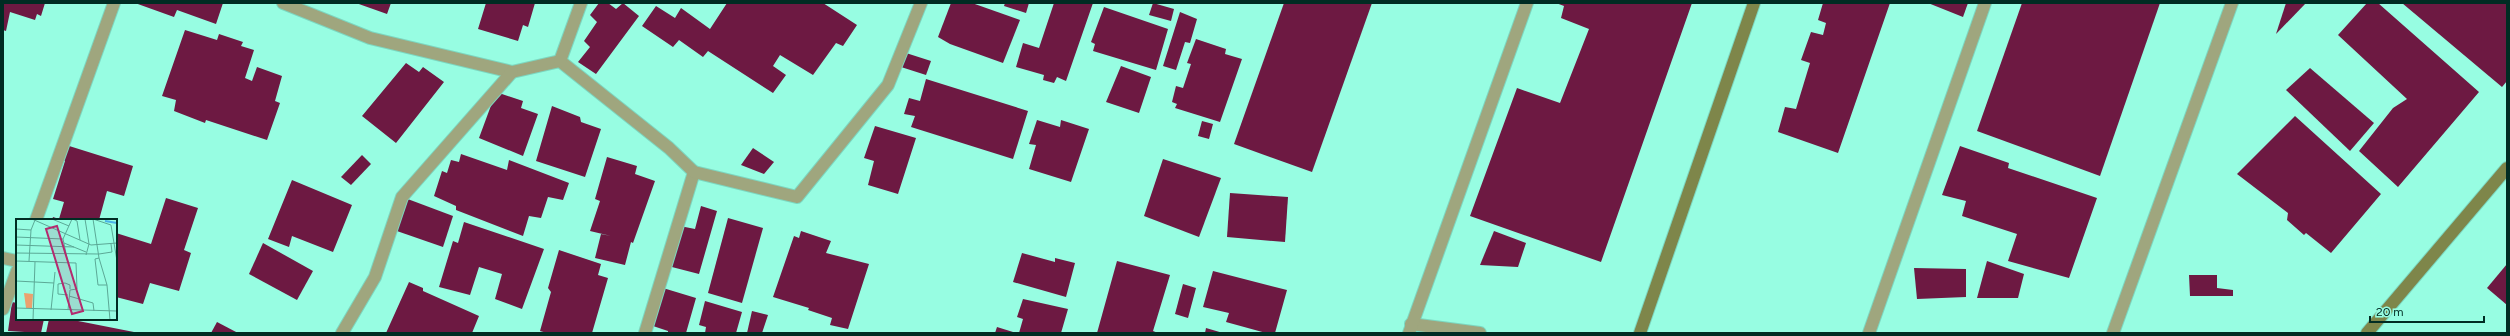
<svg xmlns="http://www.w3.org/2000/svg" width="2510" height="336" font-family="Figtree,sans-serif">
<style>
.building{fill:#6d1942}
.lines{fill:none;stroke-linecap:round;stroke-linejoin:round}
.street-casing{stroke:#7cd7c0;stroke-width:14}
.secondary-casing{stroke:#7cd7c0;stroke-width:14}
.street{stroke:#9fa67e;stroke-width:12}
.secondary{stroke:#7e864a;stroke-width:12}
.inset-river{fill:none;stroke:#4ab1e7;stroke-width:2}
.inset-road{fill:none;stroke:#5ba996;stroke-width:1}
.view{fill:#b32b6e;fill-opacity:0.15;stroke:#b32b6e;stroke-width:2}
.inset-edge{fill:none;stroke:#002c23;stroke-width:2}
</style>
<rect width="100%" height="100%" fill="#97fde2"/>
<g class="building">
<path d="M3,3H45L41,16L37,14L35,20L10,12L6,31L3,30Z"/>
<path d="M135,3H223L216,24L177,10L174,17Z"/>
<path d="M356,3H391L387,14Z"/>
<path d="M486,3H535L528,27L523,25L518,41L478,29Z"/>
<path d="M599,3H608L616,9L623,3L639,16L596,74L578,62L590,47L584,41L597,22L590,15Z"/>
<path d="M727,3H823L857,25L843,46L836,43L813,75L780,55L773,66L786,75L773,93L708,51L703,57L679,40L673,47L642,26L656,6L675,18L681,8L710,29Z"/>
<path d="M951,3H972L1020,20L1003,63L950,44L938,37Z"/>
<path d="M1005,3H1029L1026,13L1004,6Z"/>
<path d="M1054,3H1093L1066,81L1057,77L1054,83L1043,80L1044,75L1016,67L1023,43L1039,48Z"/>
<path d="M1153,3L1174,9L1171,21L1149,15Z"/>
<path d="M1284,3H1372L1312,172L1234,144Z"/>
<path d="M1556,3H1692L1601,262L1470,216L1517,88L1560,103L1589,29L1561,18L1564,6Z"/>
<path d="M1823,3H1890L1838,153L1778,132L1785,107L1796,109L1810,63L1801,60L1811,32L1823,35L1826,23L1818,20Z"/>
<path d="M1928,3H1968L1963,17Z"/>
<path d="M2022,3H2160L2100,176L1977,131Z"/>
<path d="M2286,3H2306L2276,34Z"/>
<path d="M2367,3H2378L2479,92L2398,187L2359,151L2393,108L2407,99L2338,35Z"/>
<path d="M2402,3H2507V81L2502,87Z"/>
<path d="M1104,7L1168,29L1156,70L1093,51L1095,44L1091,42Z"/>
<path d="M1180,12L1197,19L1190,43L1185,42L1176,70L1163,66Z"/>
<path d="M185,30L217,40L219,34L243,42L241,46L254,50L245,78L252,81L257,67L282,76L275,101L280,103L267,140L206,120L205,123L174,111L176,100L162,96Z"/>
<path d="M1196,39L1226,49L1225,54L1242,59L1220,122L1175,108L1177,104L1172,102L1176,86L1183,88L1191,64L1187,63Z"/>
<path d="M906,53L931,61L926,75L901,67Z"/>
<path d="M406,63L419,72L423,67L444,82L396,143L362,116Z"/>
<path d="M1121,66L1151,77L1139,113L1106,102Z"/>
<path d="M2310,68L2374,123L2350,151L2286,90Z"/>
<path d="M926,79L1028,111L1013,159L911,127L915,116L904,114L909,98L920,101Z"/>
<path d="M496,92L523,101L521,108L538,114L523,156L479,138Z"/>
<path d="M552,106L580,117L581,122L601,129L585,177L536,161Z"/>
<path d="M2295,116L2381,194L2331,253L2306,233L2304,235L2287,220L2288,213L2237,174Z"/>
<path d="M1037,120L1060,127L1061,120L1089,129L1071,182L1029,169L1036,145L1029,144Z"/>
<path d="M1202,121L1213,124L1209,139L1198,136Z"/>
<path d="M875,126L916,138L898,194L868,185L874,161L864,158Z"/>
<path d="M66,145L133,166L124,196L107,191L99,220H52L53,217L59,219L64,202L53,199L65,161L60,159Z"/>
<path d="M1960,146L2009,163L2008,168L2097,198L2069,278L2008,261L2017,234L1962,216L1966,201L1942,195Z"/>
<path d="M753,148L774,162L764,174L741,165Z"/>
<path d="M461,154L507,170L509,160L569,183L563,200L548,197L541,218L529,216L523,236L456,210V206L434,196L442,171L447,173L451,160L459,162Z"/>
<path d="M362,155L371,164L351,185L341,177Z"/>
<path d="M607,157L637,166L635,174L655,181L633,243L631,242L625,265L595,258L601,234L611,236L590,231L600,201L595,199Z"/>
<path d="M1163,159L1221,178L1199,237L1144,216Z"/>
<path d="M292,180L352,205L333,252L292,236L289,247L268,239Z"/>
<path d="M1230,193L1288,197L1285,242L1227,237Z"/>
<path d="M166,198L198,208L184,250L191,253L179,291L150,283L143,304L116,297V233L151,244Z"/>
<path d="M405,198L453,216L443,247L394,230Z"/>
<path d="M701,206L717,211L699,274L668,266L680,226L695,229Z"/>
<path d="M728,218L763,228L742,303L708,293Z"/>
<path d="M464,222L544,249L522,309L495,299L502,274L479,267L470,295L439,287L453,241L458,243Z"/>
<path d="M801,231L831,241L826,253L869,264L848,329L830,325L832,318L808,310L809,308L773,297L794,236L799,238Z"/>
<path d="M1494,231L1526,243L1518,267L1480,265Z"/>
<path d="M263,243L313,271L297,300L249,274Z"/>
<path d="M559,250L601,264L598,275L608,278L592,333H547L540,331L551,292L548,288Z"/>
<path d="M1022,253L1055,262V258L1075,263L1066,297L1013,282Z"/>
<path d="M1117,261L1170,275L1153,331L1158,333H1097Z"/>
<path d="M1987,261L2024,274L2018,298H1977Z"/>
<path d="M2507,264V305L2487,288Z"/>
<path d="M1914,268L1966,269V297L1917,299Z"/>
<path d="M1213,271L1287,290L1275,333H1266L1226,322L1229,313L1203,307Z"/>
<path d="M2189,275H2217V288L2233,290V296H2190Z"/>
<path d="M409,282L423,288V291L479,316L472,333H386Z"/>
<path d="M1183,284L1196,288L1188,318L1175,314Z"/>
<path d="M663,288L696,298L686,333H668V331L653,326Z"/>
<path d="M1023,299L1068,309L1061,333H1019L1023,319L1017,317Z"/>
<path d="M705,301L742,312L736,333H705L706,327L699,325Z"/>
<path d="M12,302L17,303V319H44L41,333L8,331Z"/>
<path d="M752,311L768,315L762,333H747Z"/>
<path d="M49,319H68L139,333H46Z"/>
<path d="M217,322L238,333H211Z"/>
<path d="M997,327L1013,332V333H995Z"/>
<path d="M1206,328L1223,333H1205Z"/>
</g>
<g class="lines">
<g class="street-casing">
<g id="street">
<path d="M283,3L370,38L512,72L560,61L669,148L694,172L645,333"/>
<path d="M560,61L581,3"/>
<path d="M694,172L797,197L888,85L921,3"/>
<path d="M36,220L114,3"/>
<path d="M3,258L17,261"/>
<path d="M3,309L17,271"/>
<path d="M1411,324L1480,333"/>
<path d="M342,333L375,277L402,197L512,72"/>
<path d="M1409,333L1527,3"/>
<path d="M1869,333L1985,3"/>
<path d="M2113,333L2232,3"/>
</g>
</g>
<g class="secondary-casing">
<g id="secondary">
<path d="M1640,333L1754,3"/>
<path d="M2367,333L2507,168"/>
</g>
</g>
<use href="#street" class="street"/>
<use href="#secondary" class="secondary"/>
</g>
<g transform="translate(16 219)">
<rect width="101" height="101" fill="#97fde2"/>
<path d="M8,74L17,75L16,89H10Z" fill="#eba16e"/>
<path class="inset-river" d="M89,2L101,4"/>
<path class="inset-road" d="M16,0L75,26L101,24M36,0L53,7M57,0L61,2L64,21M69,0L73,25L70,36M77,0L83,39L91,66L94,101M77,0L95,6L101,42M0,10L15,11M0,18L47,20M48,24L70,33M0,26L58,28M0,34L83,35L96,33L95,25M83,39L79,40L82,66H91M0,42L60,44L61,70L54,71L52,91M13,42L15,11L19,1M52,44L47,20L56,0M0,62L38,64M52,76L42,75V65L49,64L54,66V70M53,77L77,84L78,92M0,89L101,92M35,91L39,53M17,101L19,43"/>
<path class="view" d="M41,7L67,92L56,95L30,10Z"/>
<rect width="101" height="101" class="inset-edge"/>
</g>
<rect width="2510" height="336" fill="none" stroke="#002c23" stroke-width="8"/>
<path d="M2370 316v6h114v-6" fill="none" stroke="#002c23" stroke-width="2"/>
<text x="2376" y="316" font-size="12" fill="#002c23" stroke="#97fde2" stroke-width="3" paint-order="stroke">20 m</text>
</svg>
